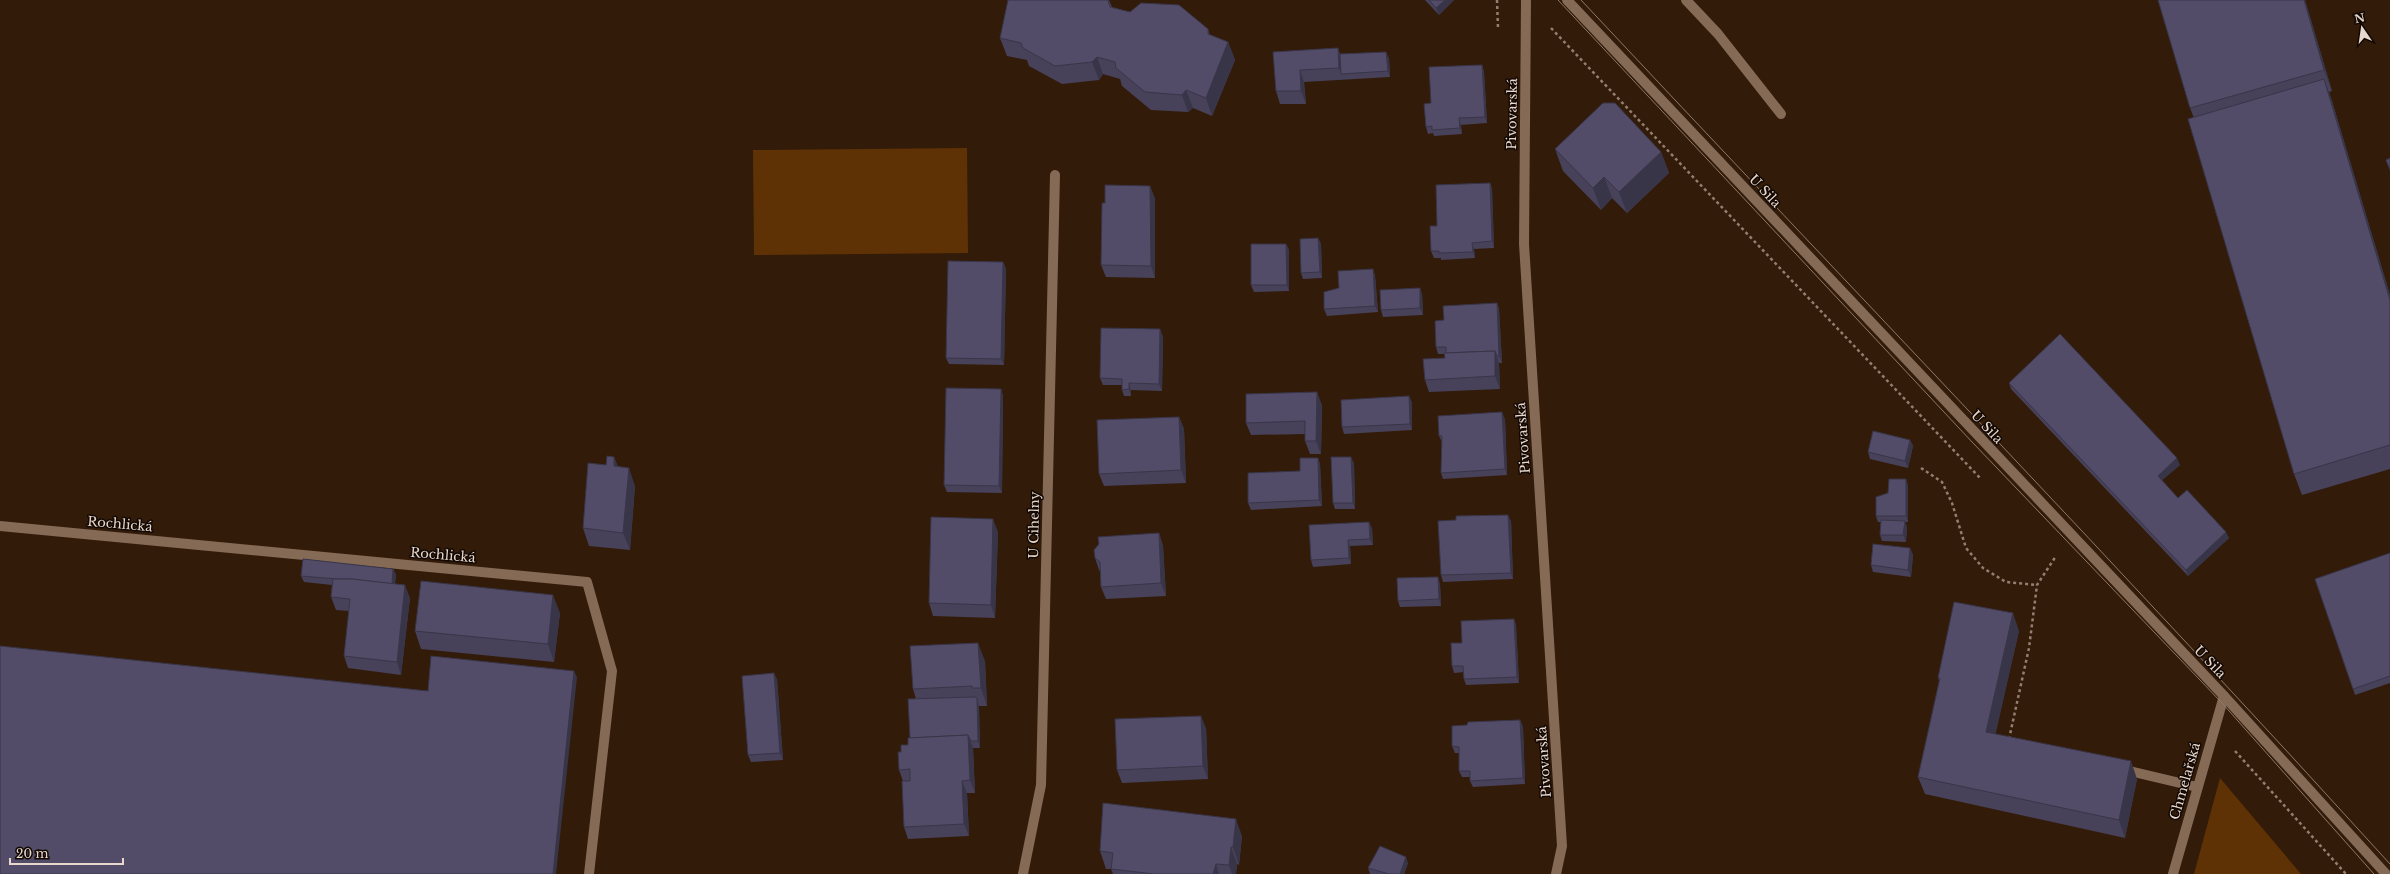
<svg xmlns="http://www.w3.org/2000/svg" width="2390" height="874" font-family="'Libre Baskerville',serif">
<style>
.green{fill:#5f3206}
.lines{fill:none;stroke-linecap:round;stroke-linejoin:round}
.path{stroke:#927f71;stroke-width:2.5;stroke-dasharray:3 3;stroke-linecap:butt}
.minor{stroke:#856a56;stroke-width:10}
.tram{stroke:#8d796b;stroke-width:1}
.wall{fill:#474159}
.shaded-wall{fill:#393549}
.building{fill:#524c68;stroke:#393549}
.labels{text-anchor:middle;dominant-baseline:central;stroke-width:3;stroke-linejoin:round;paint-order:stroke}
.street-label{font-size:13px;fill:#e7d7cc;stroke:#120803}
</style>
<rect width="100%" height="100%" fill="#321b09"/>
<g class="green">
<path d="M967,148L968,253L754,255L753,150Z"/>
<path d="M2220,778L2301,874H2194Z"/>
</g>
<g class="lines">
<g class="path">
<path d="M1497,0L1498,28"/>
<path d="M1551,28L1981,479"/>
<path d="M1921,468L1942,482L1952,503L1966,548L1983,568L2006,582L2037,585"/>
<path d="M2009,739L2029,648L2037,585L2056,556"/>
<path d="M2235,751L2346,874"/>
</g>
<g class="minor">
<path d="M1526,0L1524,244L1562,846L1556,874"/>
<path d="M1567,0L2224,696L2386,874"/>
<path d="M1686,0L1718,34L1781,114"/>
<path d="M0,526L587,582L612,671L589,874"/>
<path d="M2121,769L2197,787"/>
<path d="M1023,874L1041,785L1055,175"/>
<path d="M2173,874L2224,696"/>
</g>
<g class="tram">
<path d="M1558,0L1973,443L2222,703L2374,874"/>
<path d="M1581,0C1851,288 2125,572 2390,864"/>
</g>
</g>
<g class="wall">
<path d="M1109,0L1112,7L1130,12L1208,29L1210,35L1228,42L1235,60L1212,116L1193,108L1188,112L1151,110L1122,86L1120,79L1103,74L1099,80L1062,84L1029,66L1027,60L1007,56L1000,38Z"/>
<path d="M1425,0H1454L1439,15Z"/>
<path d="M2305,0L2332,91L2329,92L2332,101L2390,295V469L2302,495L2294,474L2194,118L2190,108Z"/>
<path d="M1338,48L1340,54L1389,58L1390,77L1304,82L1306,104H1280L1276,91L1273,52Z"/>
<path d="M1482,65L1484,72L1487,123L1461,125L1462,134L1434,136L1433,133L1428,134L1426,127L1431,103Z"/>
<path d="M1555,149L1661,152L1669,173L1627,213L1612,198L1601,210L1563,171Z"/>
<path d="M1490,183L1492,189L1494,248L1474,249L1475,258L1441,260V258H1434L1431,251L1437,226Z"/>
<path d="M1150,186L1155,199V278L1106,277L1101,265L1105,203Z"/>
<path d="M1318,238L1321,244L1322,278L1303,279L1301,273Z"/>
<path d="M1286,244L1289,250V291L1254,292L1251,285Z"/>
<path d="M1003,262L1006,269L1004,365L949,364L946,358Z"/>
<path d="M1373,269L1375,276L1378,312L1327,316L1324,309L1339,288Z"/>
<path d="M1422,294L1423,315L1383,317L1381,310Z"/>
<path d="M1497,303L1499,309L1502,363H1499L1500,389L1429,392L1425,380L1445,358L1444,354H1438L1436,347L1444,320Z"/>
<path d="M1163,336L1162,391L1131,390V396H1124L1122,390V385H1103L1100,378Z"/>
<path d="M2009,383L2180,465L2162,480L2178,498L2229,538L2188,576L2011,389Z"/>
<path d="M1001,389L1003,396L1002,493L947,492L944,485Z"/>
<path d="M1409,396L1412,403V430L1344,434L1342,427Z"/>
<path d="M1322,405L1321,454H1310L1305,441V434L1251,435L1246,423Z"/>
<path d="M1179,417L1184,429L1186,483L1104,486L1099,474Z"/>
<path d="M1505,419L1507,475L1443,479L1441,473L1442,442L1439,436Z"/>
<path d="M1910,440L1913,446L1908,468L1870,459L1868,452Z"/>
<path d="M614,457L618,467L635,486L630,550L589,546L583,528L606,465Z"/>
<path d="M1318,458L1320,464L1322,506L1251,510L1248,503L1300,471Z"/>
<path d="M1354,463L1355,509H1335L1333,503Z"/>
<path d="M1908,485V522H1905L1907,527L1906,542L1882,541L1880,535L1881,522H1878L1876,516L1888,493Z"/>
<path d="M1511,521L1513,579L1443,582L1441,575Z"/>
<path d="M1369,522L1372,529L1373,545L1350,546L1351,564L1313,567L1311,560Z"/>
<path d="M998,532L995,618L933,616L929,603Z"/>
<path d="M1159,533L1163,546L1166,596L1106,599L1101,587L1100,571L1099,570L1095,558Z"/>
<path d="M1910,548L1913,555L1911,577L1873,572L1871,565Z"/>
<path d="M2390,553V683L2355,695L2353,689Z"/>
<path d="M393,569L396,575L395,584L410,598L401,675L348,668L344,656L349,611L336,610L331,597L332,585L304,582L301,576Z"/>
<path d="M1440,583L1441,606L1400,607L1398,601Z"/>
<path d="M560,613L554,662L421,649L415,631Z"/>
<path d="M1514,619L1516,625L1519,683L1466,685L1464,679V672L1454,673L1452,666L1462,643Z"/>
<path d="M2019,631L1995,734L2137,779L2125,838L1925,794L1918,777L1939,681L1938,678Z"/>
<path d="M985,661L987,706H979L980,748H973L975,793H967L969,836L908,839L904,827L903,781L899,770L901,752L908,745L910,738L916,699L913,689Z"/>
<path d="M777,679L783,760L751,762L748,755Z"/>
<path d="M1520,720L1523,727L1525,784L1473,787L1470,781V777H1462L1459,771V753H1455L1452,746L1467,725Z"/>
<path d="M1206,728L1208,779L1122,783L1117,770Z"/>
<path d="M1242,836L1239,865L1237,864L1236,874H1113L1111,869H1106L1100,851Z"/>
<path d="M1408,863L1404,874H1370L1368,868Z"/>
</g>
<g class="shaded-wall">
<path d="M1445,0H1454L1439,15L1436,8Z"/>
<path d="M2304,0H2305L2332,91L2324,70Z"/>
<path d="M1228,42L1235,60L1212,116L1206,98Z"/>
<path d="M1338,48L1342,60L1341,74L1339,68Z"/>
<path d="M1386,52L1389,58L1390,77L1388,71Z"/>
<path d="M1097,57L1103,74L1099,80L1092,62Z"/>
<path d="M1482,65L1484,72L1487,123L1485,117Z"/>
<path d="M1300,70L1304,82L1306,104L1301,91Z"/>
<path d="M2324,79L2332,101L2390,295V300Z"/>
<path d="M1186,90L1193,108L1188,112L1182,95Z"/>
<path d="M1459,118L1461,125L1462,134L1460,128Z"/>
<path d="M1661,152L1669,173L1627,213L1619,192Z"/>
<path d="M1604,177L1612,198L1601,210L1593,188Z"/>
<path d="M1490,183L1492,189L1494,248L1492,241Z"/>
<path d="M1150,186L1155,199V278L1151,266Z"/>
<path d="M1318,238L1321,244L1322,278L1320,272Z"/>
<path d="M1472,243L1474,249L1475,258L1473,252Z"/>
<path d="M1286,244L1289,250V291L1287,285Z"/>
<path d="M1003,262L1006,269L1004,365L1001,359Z"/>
<path d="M1373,269L1375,276L1378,312L1375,306Z"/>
<path d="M1420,288L1422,294L1423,315L1420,308Z"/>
<path d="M1497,303L1499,309L1502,363L1499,356Z"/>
<path d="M1160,329L1163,336L1162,391L1159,384Z"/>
<path d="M1495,351L1499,363L1500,389L1495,376Z"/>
<path d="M1129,383L1131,390V396L1129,389Z"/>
<path d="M1001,389L1003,396L1002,493L999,486Z"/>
<path d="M1317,392L1322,405L1321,454L1316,441Z"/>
<path d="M1409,396L1412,403V430L1410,424Z"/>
<path d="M1502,412L1505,419L1507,475L1505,469Z"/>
<path d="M1179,417L1184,429L1186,483L1181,470Z"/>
<path d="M1910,440L1913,446L1908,468L1905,461Z"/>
<path d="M614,457L621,475L614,466Z"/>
<path d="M1351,457L1354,463L1355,509L1353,503Z"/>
<path d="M1318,458L1320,464L1322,506L1319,500Z"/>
<path d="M2177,458L2180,465L2160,482L2158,476Z"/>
<path d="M629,468L635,486L630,550L623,533Z"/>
<path d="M1906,479L1908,485V522L1906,516Z"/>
<path d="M1508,515L1511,521L1513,579L1511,573Z"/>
<path d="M993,519L998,532L995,618L991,605Z"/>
<path d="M1905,521L1907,527L1906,542L1903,535Z"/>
<path d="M1369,522L1372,529L1373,545L1370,539Z"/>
<path d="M2226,532L2229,538L2188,576L2186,570Z"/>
<path d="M1159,533L1163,546L1166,596L1161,583Z"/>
<path d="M1348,540L1350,546L1351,564L1349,558Z"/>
<path d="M1910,548L1913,555L1911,577L1908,570Z"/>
<path d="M393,569L396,575L394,591L392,585Z"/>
<path d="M1438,577L1440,583L1441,606L1439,599Z"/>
<path d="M405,585L410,598L401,675L397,662Z"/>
<path d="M553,595L560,613L554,662L548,644Z"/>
<path d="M2013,613L2019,631L1992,750L1986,732Z"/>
<path d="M1514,619L1516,625L1519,683L1517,677Z"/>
<path d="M978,643L985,661L987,706L981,688Z"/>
<path d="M574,671L577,677L556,874H553Z"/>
<path d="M774,673L777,679L783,760L780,753Z"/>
<path d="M977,699L979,706L980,748L978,741Z"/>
<path d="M1201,716L1206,728L1208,779L1203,766Z"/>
<path d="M1520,720L1523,727L1525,784L1523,778Z"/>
<path d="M968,735L973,748L975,793L970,780Z"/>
<path d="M2131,761L2137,779L2125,838L2119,820Z"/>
<path d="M962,781L967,793L969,836L964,824Z"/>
<path d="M1236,819L1242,836L1239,865L1233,847Z"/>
<path d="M1231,847L1237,864L1236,874H1232L1229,865Z"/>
<path d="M1406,857L1408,863L1404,874H1400Z"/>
<path d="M1216,864L1219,874H1213Z"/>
</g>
<g class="building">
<path d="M1008,0H1108L1110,7L1130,12L1141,3L1179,5L1208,29V34L1228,42L1206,98L1186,90L1182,95L1145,92L1116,68L1115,62L1097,57L1092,62L1055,66L1023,48L1021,43L1000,38Z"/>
<path d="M1429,0H1445L1436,8Z"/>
<path d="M2158,0H2304L2324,70L2190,108Z"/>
<path d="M1338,48L1339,68L1300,70L1301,91H1276L1273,52Z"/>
<path d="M1386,52L1388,71L1341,74L1340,54Z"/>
<path d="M1482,65L1485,117L1459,118L1460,128L1432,130V126L1426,127L1424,104L1431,103L1429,67Z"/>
<path d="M2324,79L2390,300V445L2294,474L2188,119Z"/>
<path d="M1603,103H1615L1661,152L1619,192L1604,177L1593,188L1555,149Z"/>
<path d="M2390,158V170L2386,160Z"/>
<path d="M1490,183L1492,241L1472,243L1473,252L1439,253V251H1431L1430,226H1437L1436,185Z"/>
<path d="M1105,185L1150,186L1151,266L1101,265L1102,203H1105Z"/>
<path d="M1318,238L1320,272L1301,273L1300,239Z"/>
<path d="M1251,244H1286L1287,285H1251Z"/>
<path d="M948,261L1003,262L1001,359L946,358Z"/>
<path d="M1373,269L1375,306L1324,309V292L1339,288L1338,271Z"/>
<path d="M1420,288V308L1381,310L1380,290Z"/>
<path d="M1497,303L1499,356H1497L1495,351L1446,353V347H1436L1435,321L1444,320L1443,306Z"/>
<path d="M1101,328L1160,329L1159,384L1129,383V389L1122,390V379L1100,378Z"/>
<path d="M2060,334L2177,458L2158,476L2178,498L2187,490L2226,532L2186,570L2009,383Z"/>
<path d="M1495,351V376L1425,380L1423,359L1445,358L1444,353Z"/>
<path d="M946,388L1001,389L999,486L944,485Z"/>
<path d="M1317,392L1316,441H1305V421L1246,423V394Z"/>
<path d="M1409,396L1410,424L1342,427L1341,400Z"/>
<path d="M1502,412L1505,469L1441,473L1442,436H1439L1438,416Z"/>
<path d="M1179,417L1181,470L1099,474L1097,420Z"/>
<path d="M1873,431L1910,440L1905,461L1868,452Z"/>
<path d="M607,456L614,457V466L629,468L623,533L583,528L588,463L606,465Z"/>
<path d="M1331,457H1351L1353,503H1333Z"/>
<path d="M1300,458H1318L1319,500L1248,503V473L1300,471Z"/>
<path d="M1889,479H1906V516H1876V497L1888,493Z"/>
<path d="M1508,515L1511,573L1441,575L1438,521L1456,520V516Z"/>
<path d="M931,517L993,519L991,605L929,603Z"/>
<path d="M1881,520L1905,521L1903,535H1880Z"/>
<path d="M1369,522L1370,539L1348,540L1349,558L1311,560L1309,525Z"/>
<path d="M1159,533L1161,583L1101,587L1100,562L1095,558L1094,550L1099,544L1098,537Z"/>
<path d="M1873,544L1910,548L1908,570L1871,565Z"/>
<path d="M2390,553V676L2353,689L2315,579Z"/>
<path d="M303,559L393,569L392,584L352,579H338L301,576Z"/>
<path d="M1438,577L1439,599L1398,601L1397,578Z"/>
<path d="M333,579H352L405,585L397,662L344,656L350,599L331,597Z"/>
<path d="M421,581L553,595L548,644L415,631Z"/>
<path d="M1954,602L2013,613L1986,732L2131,761L2119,820L1918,777L1940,678H1938Z"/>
<path d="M1514,619L1517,677L1464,679L1463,666H1452L1451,643H1462L1461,621Z"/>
<path d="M978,643L981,688H972V686L913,689L910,646Z"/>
<path d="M0,646L428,691L431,656L574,671L553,874H0Z"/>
<path d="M774,673L780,753L748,755L742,676Z"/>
<path d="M976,697L977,699L978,741H971L968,735L910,738L908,699Z"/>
<path d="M1201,716L1203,766L1117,770L1115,719Z"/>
<path d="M1520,720L1523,778L1470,781V771H1459V747L1452,746V726L1467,725L1468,722Z"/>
<path d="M968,735L970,780L962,781L964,824L904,827L902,781H910V769L899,770L898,752H901V745H908V738Z"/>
<path d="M1103,803L1236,819L1233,847H1231L1229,865L1216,864L1213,874H1154L1111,869L1113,853L1100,851Z"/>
<path d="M1380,846L1406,857L1400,874H1389L1368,868Z"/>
</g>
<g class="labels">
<g class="street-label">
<text transform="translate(1512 114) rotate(-89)">Pivovarská</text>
<text transform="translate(1765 191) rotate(47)">U Sila</text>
<text transform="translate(1987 427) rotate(47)">U Sila</text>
<text transform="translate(1523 438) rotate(-94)">Pivovarská</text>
<text transform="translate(120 524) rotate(5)">Rochlická</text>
<text transform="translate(1034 525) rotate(-89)">U Cihelny</text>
<text transform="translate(443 555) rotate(5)">Rochlická</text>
<text transform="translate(2210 662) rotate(46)">U Sila</text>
<text transform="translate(1544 762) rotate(-94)">Pivovarská</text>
<text transform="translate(2185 781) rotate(-74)">Chmelařská</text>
</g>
</g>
<g transform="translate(2362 28) rotate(347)" stroke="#120803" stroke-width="3" paint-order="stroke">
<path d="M0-3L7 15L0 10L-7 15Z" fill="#e7d7cc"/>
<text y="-6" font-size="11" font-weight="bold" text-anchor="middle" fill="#e7d7cc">N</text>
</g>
<path d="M10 858v6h113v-6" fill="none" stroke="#e7d7cc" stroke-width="2"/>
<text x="16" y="858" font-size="12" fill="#e7d7cc" stroke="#120803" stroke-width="3" paint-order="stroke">20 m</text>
</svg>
